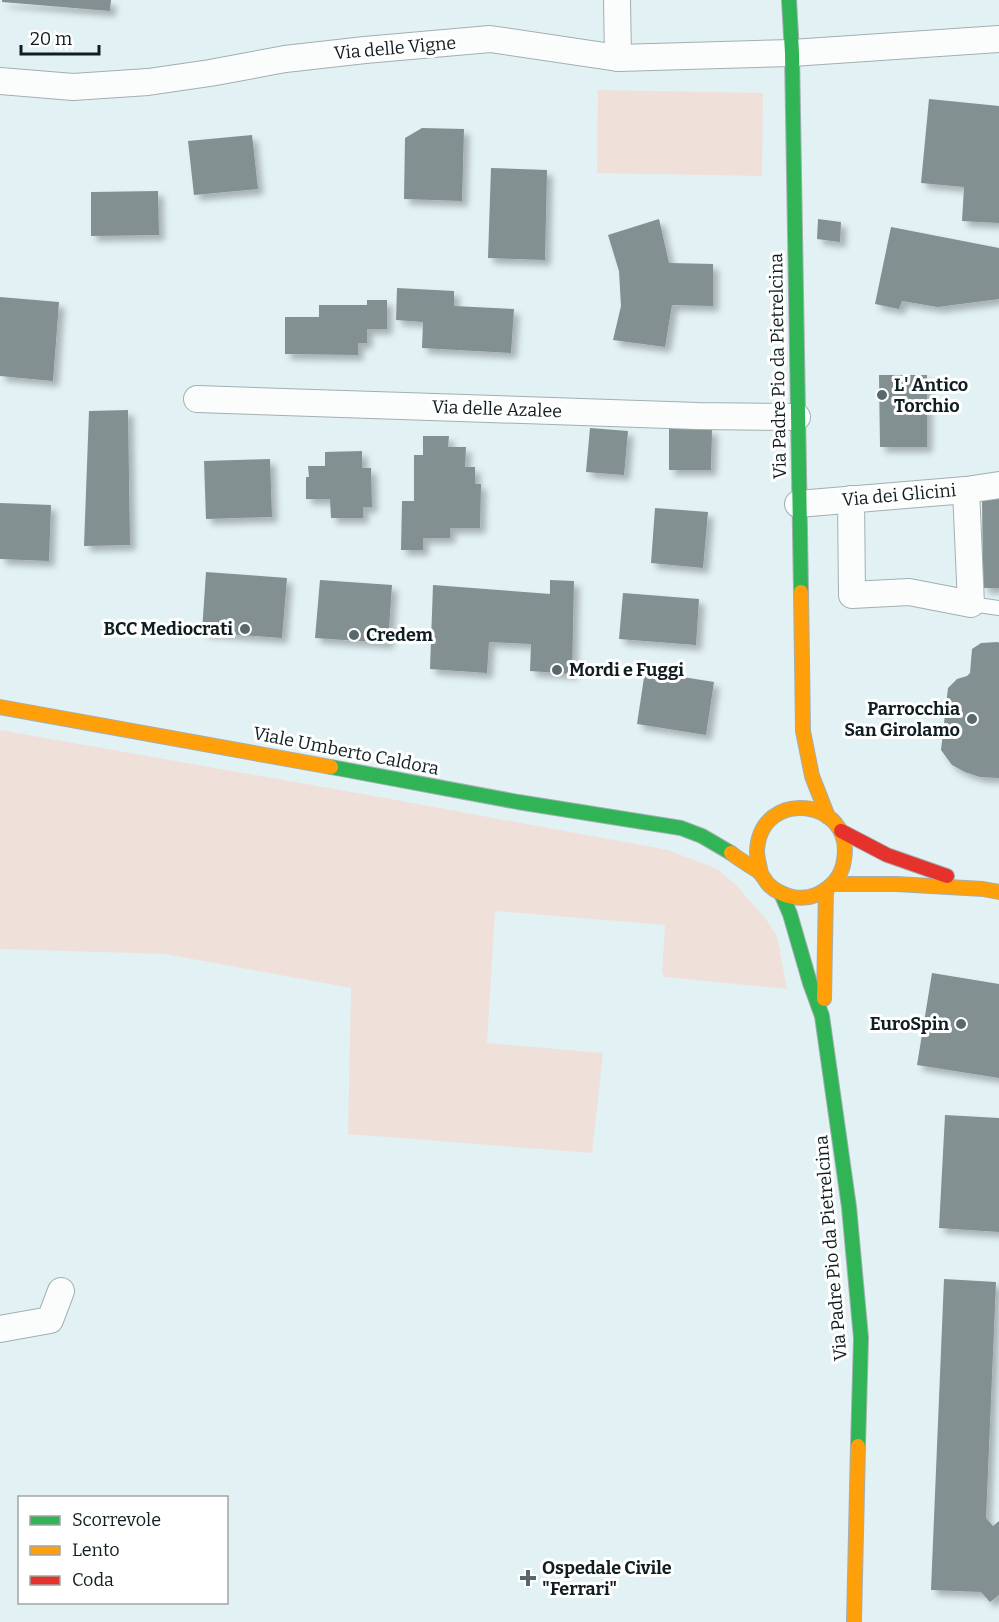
<svg xmlns="http://www.w3.org/2000/svg" width="999" height="1622" font-family="Bitter,serif">
<style>
.green{fill:#efe1da}
.building{fill:#839092;filter:url(#shadow)}
.lines{fill:none;stroke-linecap:round;stroke-linejoin:round}
.lane-casing{stroke:#a2afb2;stroke-width:16}
.street-casing{stroke:#a2afb2;stroke-width:28}
.fast-casing{stroke:#a2afb2;stroke-width:16}
.slow-casing{stroke:#a2afb2;stroke-width:16}
.jam-casing{stroke:#a2afb2;stroke-width:16}
.lane{stroke:#fbfdfd;stroke-width:14}
.street{stroke:#fbfdfd;stroke-width:26}
.fast{stroke:#30b455;stroke-width:14}
.slow{stroke:#ff9f0a;stroke-width:14}
.jam{stroke:#e5322d;stroke-width:14}
.poi-dot{fill:#5a686b;stroke:#fff;stroke-width:2}
.labels{text-anchor:middle;dominant-baseline:central;stroke-width:6;stroke-linejoin:round;paint-order:stroke}
.street-label{font-size:18px;fill:#111e21;stroke:#fff}
.poi-label{font-size:18px;font-weight:bold;fill:#111e21;stroke:#fff;text-anchor:start}
</style>
<defs>
<filter id="shadow"><feDropShadow dx="5.5" dy="5.5" stdDeviation="3" flood-color="#0004"/></filter>
</defs>
<rect width="100%" height="100%" fill="#e2f1f4"/>
<g class="green">
<path d="M598,90L763,93L762,176L597,173Z"/>
<path d="M0,730L391,799L668,850L717,869L736,885L765,918L777,936L787,989L665,977L662,973L665,925L495,911L487,1043L603,1053L592,1153L348,1134L351,988L165,954L0,949Z"/>
</g>
<g class="building">
<path d="M2,0H111L110,11L2,2Z"/>
<path d="M929,99L999,106V223L962,221L964,187L921,183Z"/>
<path d="M422,128L464,129L462,201L404,199L405,138Z"/>
<path d="M252,135L258,189L194,195L188,141Z"/>
<path d="M491,168L547,170L545,260L488,258Z"/>
<path d="M158,191L159,235L91,236V192Z"/>
<path d="M659,219L669,263L713,264V306L672,305L665,347L613,340L621,306L619,271L608,235Z"/>
<path d="M818,219L841,222L840,242L817,239Z"/>
<path d="M891,227L999,248V299L938,307L902,301L899,309L875,304Z"/>
<path d="M397,288L454,291V306L514,309L511,353L422,348L423,322L396,320Z"/>
<path d="M0,297L59,302L53,381L0,376Z"/>
<path d="M367,300H387V329H367V343H358V355L285,354V317H319V305H367Z"/>
<path d="M879,375H927V447H880Z"/>
<path d="M128,410L130,545L84,546L89,411Z"/>
<path d="M590,428L628,431L624,475L586,472Z"/>
<path d="M669,429H712L711,470H669Z"/>
<path d="M423,436H449L448,447H466L465,467H475V484H481L480,528H450V538H423V550H401L402,501H414V455H423Z"/>
<path d="M362,451V468H371L372,507H363V518H331L330,499H306V477H309L308,466H325V452Z"/>
<path d="M270,459L272,517L206,519L204,461Z"/>
<path d="M982,497H999V588H983Z"/>
<path d="M0,503L51,505L49,561L0,559Z"/>
<path d="M655,508L708,512L703,568L651,563Z"/>
<path d="M206,572L287,578L282,638L202,632Z"/>
<path d="M320,580L392,585L388,643L315,638Z"/>
<path d="M550,580L574,581L572,674L530,671L531,644L489,642L487,673L430,669L433,585L550,594Z"/>
<path d="M623,593L699,599L696,645L619,639Z"/>
<path d="M998,642L999,643V778L980,777L965,772L952,765L941,750L948,688L957,679L967,676L970,673L972,649L981,643Z"/>
<path d="M645,671L714,682L706,735L637,724Z"/>
<path d="M932,973L999,984V1078L917,1065Z"/>
<path d="M945,1115L999,1118V1232L939,1228Z"/>
<path d="M944,1279L996,1282L986,1518L993,1526L999,1521V1595L990,1602L981,1592L931,1590Z"/>
</g>
<g class="lines">
<g class="lane-casing">
<path id="lane" d="M971,604L999,608"/>
</g>
<g class="street-casing">
<g id="street">
<path d="M617,0L618,58"/>
<path d="M0,81L73,87L148,82L210,73L285,59L365,50L490,39L618,58L792,53L999,39"/>
<path d="M197,399L698,416L797,417"/>
<path d="M851,499L852,595L909,592L971,604L966,490"/>
<path d="M798,504L966,490L999,485"/>
<path d="M0,1329L50,1320L61,1291"/>
</g>
</g>
<g class="fast-casing">
<g id="fast">
<path d="M789,0L792,53L801,592"/>
<path d="M331,767L518,802L681,828L702,836L731,853"/>
<path d="M781,893L790,914L810,983L822,1016L849,1207L861,1338L858,1446"/>
</g>
</g>
<g class="slow-casing">
<g id="slow">
<path d="M801,592L803,731L812,776L828,817"/>
<path d="M0,707L331,767"/>
<path d="M731,853C740,860 749,865 758,871C763,875 765,881 769,885C782,897 801,901 816,895C831,888 842,876 844,860C855,798 760,787 757,851C757,859 760,867 761,874"/>
<path d="M834,884H896L983,889L999,892"/>
<path d="M824,999L826,890"/>
<path d="M854,1622L858,1446"/>
</g>
</g>
<g class="jam-casing">
<path id="jam" d="M841,831L887,855L947,876"/>
</g>
<use href="#lane" class="lane"/>
<use href="#street" class="street"/>
<use href="#fast" class="fast"/>
<use href="#slow" class="slow"/>
<use href="#jam" class="jam"/>
</g>
<g class="poi-dot">
<circle cx="882" cy="395" r="6"/>
<circle cx="245" cy="629" r="6"/>
<circle cx="354" cy="635" r="6"/>
<circle cx="557" cy="670" r="6"/>
<circle cx="972" cy="719" r="6"/>
<circle cx="961" cy="1024" r="6"/>
<path d="M525 1569h6v6h6v6h-6v6h-6v-6h-6v-6h6z"/>
</g>
<g class="labels">
<g class="street-label">
<text transform="translate(395 48) rotate(-5)">Via delle Vigne</text>
<text transform="translate(778 366) rotate(-91)">Via Padre Pio da Pietrelcina</text>
<text transform="translate(497 409) rotate(2)">Via delle Azalee</text>
<text transform="translate(899 495) rotate(-5)">Via dei Glicini</text>
<text transform="translate(346 751) rotate(11)">Viale Umberto Caldora</text>
<text transform="translate(831 1248) rotate(-95)">Via Padre Pio da Pietrelcina</text>
</g>
<g class="poi-label">
<text x="894" y="385">L' Antico<tspan x="894" dy="21">Torchio</tspan></text>
<text x="233" y="629" text-anchor="end">BCC Mediocrati</text>
<text x="366" y="635">Credem</text>
<text x="569" y="670">Mordi e Fuggi</text>
<text x="960" y="709" text-anchor="end">Parrocchia<tspan x="960" dy="21">San Girolamo</tspan></text>
<text x="949" y="1024" text-anchor="end">EuroSpin</text>
<text x="542" y="1568">Ospedale Civile<tspan x="542" dy="21">"Ferrari"</tspan></text>
</g>
</g>
<rect x="18" y="1496" width="210" height="108" fill="#ffffff" stroke="#a0a5a6" stroke-width="1.5"/>
<rect x="30" y="1516" width="30" height="9" fill="#30b455" stroke="#a0a5a6" stroke-width="1.5"/>
<text x="72" y="1526" font-size="18" fill="#111e21">Scorrevole</text>
<rect x="30" y="1546" width="30" height="9" fill="#ff9f0a" stroke="#a0a5a6" stroke-width="1.5"/>
<text x="72" y="1556" font-size="18" fill="#111e21">Lento</text>
<rect x="30" y="1576" width="30" height="9" fill="#e5322d" stroke="#a0a5a6" stroke-width="1.5"/>
<text x="72" y="1586" font-size="18" fill="#111e21">Coda</text>
<path d="M21 45v9h78v-9" fill="none" stroke="#111e21" stroke-width="3"/>
<text x="30" y="45" font-size="18" fill="#111e21" stroke="#ffffff" stroke-width="4.5" paint-order="stroke">20 m</text>
</svg>
